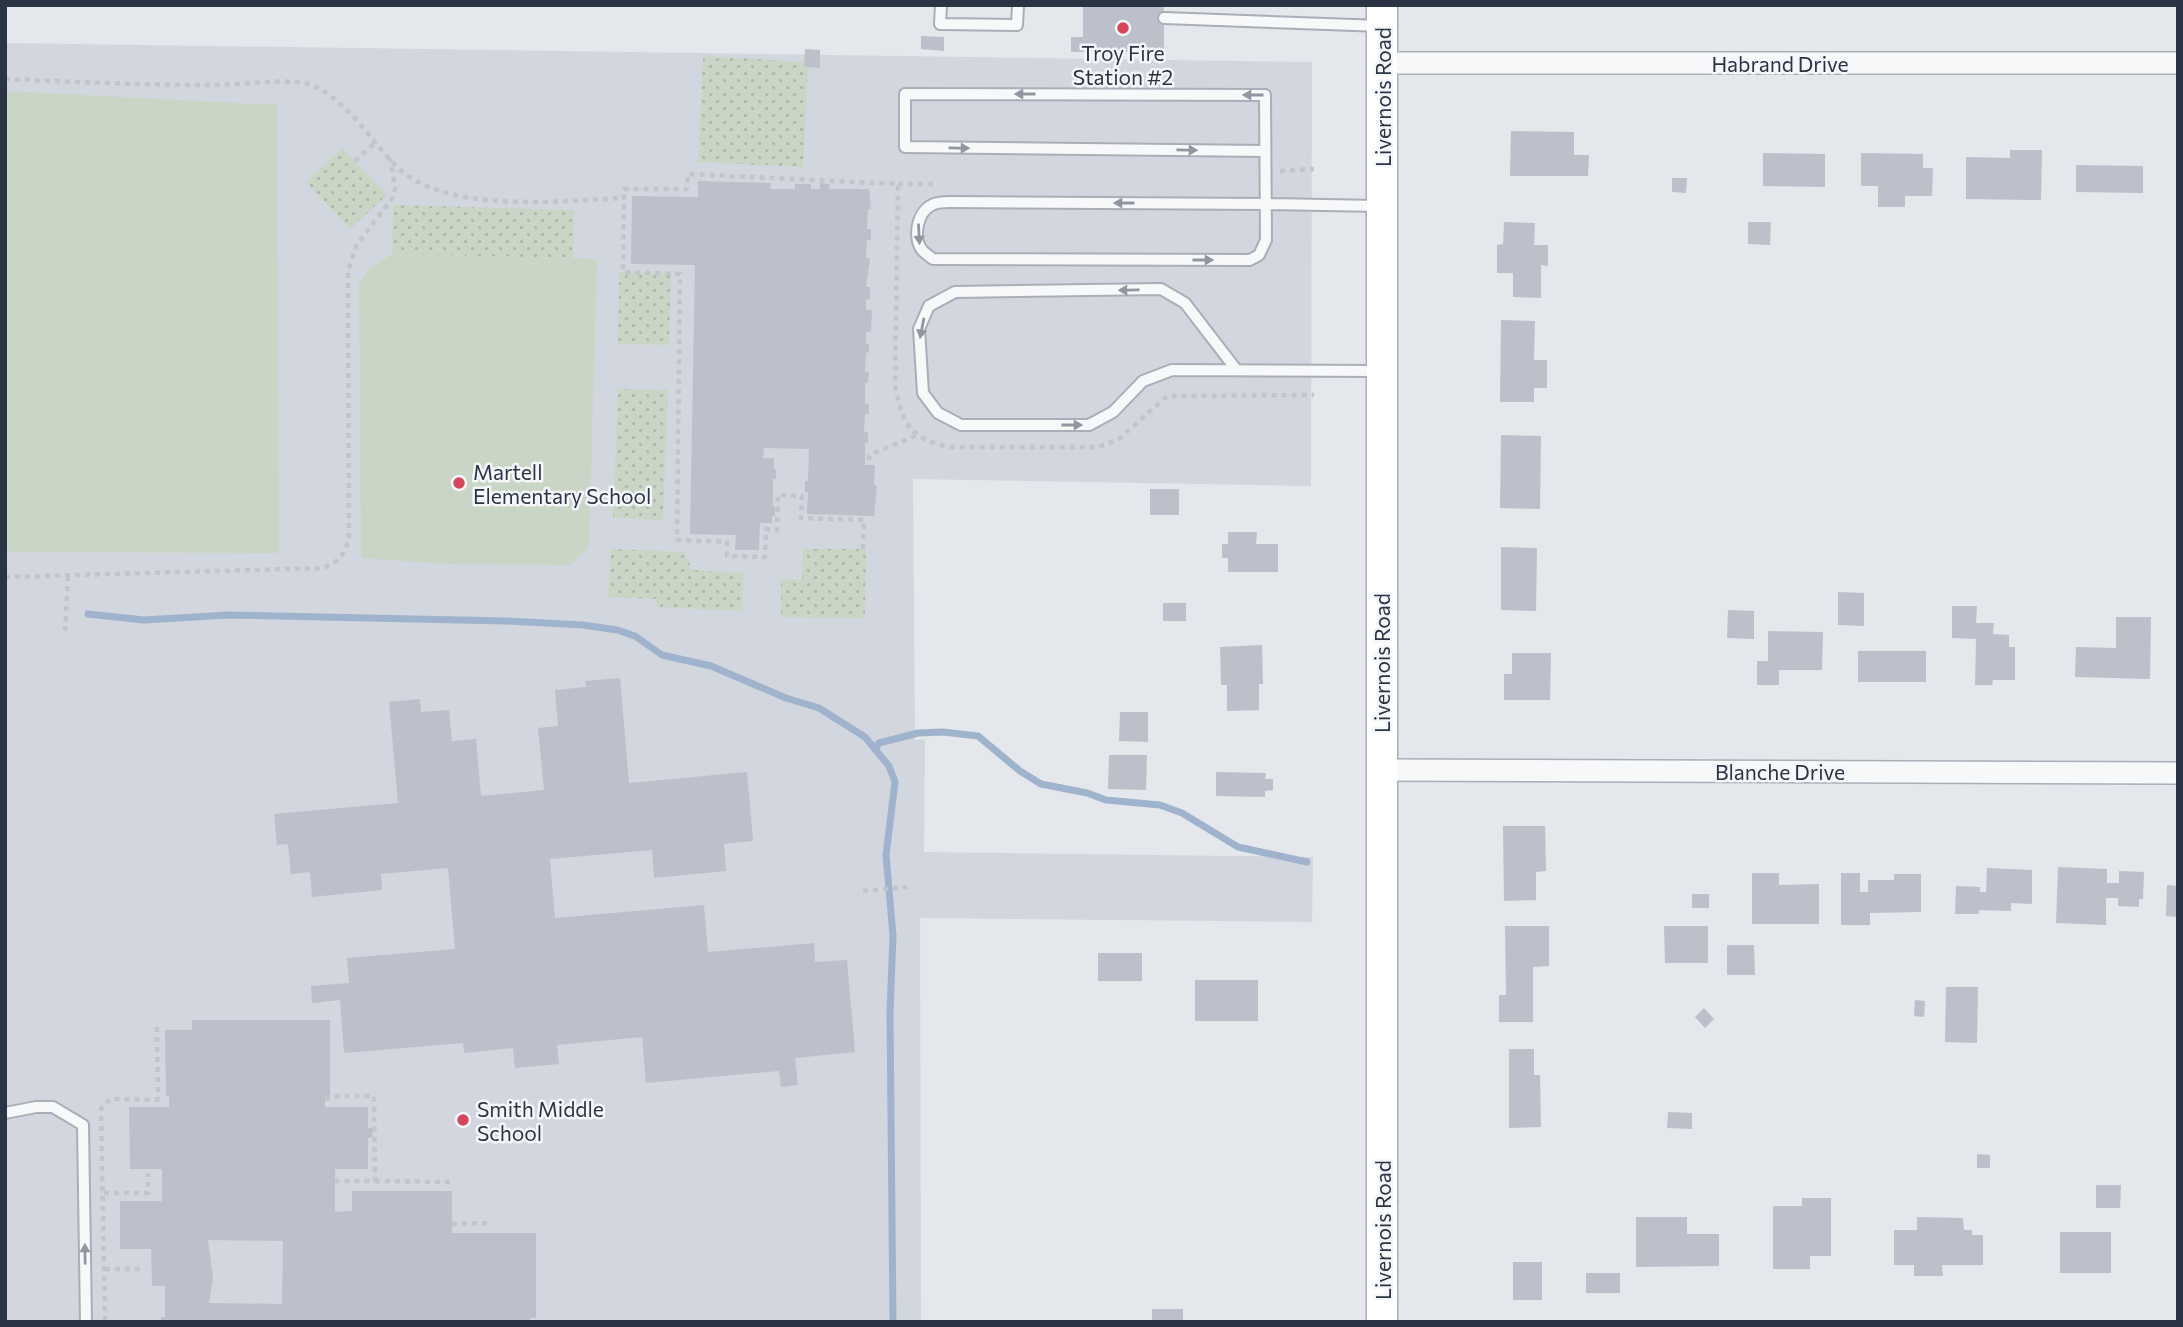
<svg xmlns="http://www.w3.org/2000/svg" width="2183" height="1327" font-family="Commissioner,sans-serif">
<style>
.built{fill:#d2d6de}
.park{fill:url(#park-dots)}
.pitch{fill:#c9d6c5}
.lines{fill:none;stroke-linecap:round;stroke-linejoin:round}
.stream{stroke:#9fb4cc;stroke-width:7}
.building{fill:#bbc0ca;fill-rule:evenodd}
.lane-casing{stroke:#a9aeb7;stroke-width:14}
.street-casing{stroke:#a9aeb7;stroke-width:24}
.secondary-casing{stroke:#a9aeb7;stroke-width:33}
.path{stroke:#c2c5cb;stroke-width:4.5;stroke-dasharray:5 5;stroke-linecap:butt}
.lane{stroke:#f7f8fa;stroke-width:10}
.street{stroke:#f7f8fa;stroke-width:21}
.secondary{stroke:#fff;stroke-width:30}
.oneway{fill:#9196a0}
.poi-dot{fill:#d1495b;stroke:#f4f6f9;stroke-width:2.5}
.labels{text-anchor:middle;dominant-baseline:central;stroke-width:5;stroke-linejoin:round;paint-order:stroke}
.poi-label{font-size:21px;fill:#2b3445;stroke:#f4f6f9;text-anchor:start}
.street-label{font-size:21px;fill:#2b3445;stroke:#f4f6f9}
</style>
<defs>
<pattern id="park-dots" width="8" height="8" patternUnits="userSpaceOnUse" patternTransform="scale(1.75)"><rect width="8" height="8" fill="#c9d6c5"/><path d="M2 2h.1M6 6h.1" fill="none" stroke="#adb8ab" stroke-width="1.8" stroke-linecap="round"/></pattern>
</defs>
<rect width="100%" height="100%" fill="#e4e7ec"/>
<path class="built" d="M5,43L1312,62L1311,486L913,479L915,740L925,739L924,852L1313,857L1312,922L920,918L921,1322H5Z"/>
<g class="park">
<path d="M703,56L805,62L804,67L808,68L803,167L698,162Z"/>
<path d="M342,148L387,195L350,229L306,182Z"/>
<path d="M393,205L574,210L573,258L392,254Z"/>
<path d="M619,272L671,273L669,345L618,344Z"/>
<path d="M618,389L668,390L663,520L613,518Z"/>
<path d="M611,549L685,552L692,570L744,573L742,611L657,607L656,599L608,597Z"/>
<path d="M803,549H866L865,618L781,617V579L802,580Z"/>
</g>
<g class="pitch">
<path d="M7,91L277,105L279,553L9,552L5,548Z"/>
<path d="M392,254L597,259L589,547L571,565L450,564L361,558L359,283L370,268Z"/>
</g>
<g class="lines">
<g class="stream">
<path d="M88,614L144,620L228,615L506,621L583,625L617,630L635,636L662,655L711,666L786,698L819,708L865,737L889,766L895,782L886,855L893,936L890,1012L893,1322"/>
<path d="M875,749L879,743L918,733L943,732L978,736L1020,771L1041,784L1087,793L1106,800L1160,805L1182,813L1238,847L1307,862"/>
</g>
</g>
<g class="building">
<path d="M1083,5H1164V52H1071V37H1083Z"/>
<path d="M921,36L944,37V51L921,49Z"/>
<path d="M805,49L820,50V68L804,67Z"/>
<path d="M1511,131L1574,132V155H1589L1588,176H1510Z"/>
<path d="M2010,150H2042L2041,200L1966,199V157L2010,158Z"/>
<path d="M1763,153L1825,154V187L1763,186Z"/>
<path d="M1861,153L1923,154V168H1933L1932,196H1905V207H1878V186H1861Z"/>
<path d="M2076,165L2143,166V193L2076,192Z"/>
<path d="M1672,178H1687L1686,193L1672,192Z"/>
<path d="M698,181L771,183L770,189H795V184H811V189H820V183L830,184L829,189H869L871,209H868L867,229H871V240H867L866,258H870L866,287H870V300L866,299V310H872L871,332H866V343L869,344V353L866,352L865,372H869L868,383H865V404H869V414H865L864,432H868V443H865V465H875L874,485H877L874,516L807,514L808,492H805V481H808L809,449L764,448L763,458H774V469H776V479H773V506H775V516H772V523H760L759,550H735L736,535L690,534L695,265L631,264L632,196L698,197Z"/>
<path d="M1504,222L1535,223L1534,245H1548V266L1541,265V298L1513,297V273H1497V245L1503,244Z"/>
<path d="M1748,222H1771L1770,245L1748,244Z"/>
<path d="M1501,320L1535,321L1534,360H1547V388H1534V402H1500Z"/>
<path d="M1501,435L1541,436L1540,509L1500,508Z"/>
<rect x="1150" y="489" width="29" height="26"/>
<path d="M1228,532H1257L1256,544H1278V572H1228V558H1222V544H1228Z"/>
<path d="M1501,547L1537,548L1536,611L1501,610Z"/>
<path d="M1838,592L1864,593V626L1838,625Z"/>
<rect x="1163" y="603" width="23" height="18"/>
<path d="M1952,606H1977L1976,623H1994L1993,634L2009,635V647H2015V680H1993L1992,685H1975L1976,639L1952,638Z"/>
<path d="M1728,610L1754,611V639L1727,638Z"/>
<path d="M2116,617H2151L2150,679L2075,677L2076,647L2116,648Z"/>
<path d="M1768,631L1823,632L1822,670H1779V685H1757V661H1768Z"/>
<path d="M1262,645L1263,684H1259V710L1227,711V685H1221L1220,647Z"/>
<rect x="1858" y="651" width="68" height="31"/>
<path d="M1512,653H1551L1550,700H1504V674H1512Z"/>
<path d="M620,678L629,783L747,772L753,841L724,844L726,871L654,878L652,850L550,859L555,918L704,905L708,952L814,943L815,962L847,960L855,1052L795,1058L798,1085L781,1087L779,1071L646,1083L642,1037L557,1045L559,1064L515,1068L513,1048L464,1053L463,1043L344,1053L340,1000L312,1003L311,986L349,983L347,958L455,949L448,868L381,874L382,890L312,897L310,872L291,874L288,844L277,845L274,814L398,803L389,702L420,699L421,712L449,710L452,741L476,739L481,796L544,790L538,728L558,726L555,690L586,687L585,681Z"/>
<path d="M1120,712H1148V742L1119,741Z"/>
<path d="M1109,755H1147L1146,790L1108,789Z"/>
<path d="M1216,772L1266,773L1265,779H1273V790L1265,791V797L1216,796Z"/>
<path d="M1503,826H1545L1546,871L1536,872V900L1504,901Z"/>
<path d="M2058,867L2107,869V883H2119V871L2144,872L2143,899H2139V907L2118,906V898H2106V925L2056,923Z"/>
<path d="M1987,868L2032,870V904L2011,903V911L1979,910V914H1955L1956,886L1980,887V892H1986Z"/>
<path d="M1752,873H1779V885L1819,884V924H1752Z"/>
<path d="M1841,873H1860V892H1868V880H1894V874H1921V912L1870,913V925H1841Z"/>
<path d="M2167,885L2178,886V917L2166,916Z"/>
<rect x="1692" y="894" width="17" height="14"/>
<path d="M1505,926H1549V966L1533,967V1022H1499V995H1506Z"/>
<path d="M1664,926H1708V963H1665Z"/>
<path d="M1727,945H1754L1755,975H1727Z"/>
<rect x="1098" y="953" width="44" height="28"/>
<rect x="1195" y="980" width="63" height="41"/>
<path d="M1946,987H1978L1977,1043L1945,1042Z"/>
<path d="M1915,1000L1925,1001L1924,1017L1914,1016Z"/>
<path d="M1704,1008L1714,1019L1705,1028L1695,1017Z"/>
<path d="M192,1020H330V1097L325,1096V1107H368V1128H373L372,1137L368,1138V1169H335V1212L352,1211V1191H452V1233H536V1318H530V1322H161V1317H165V1286H152L151,1249H120V1201H162V1169H130L129,1107H169V1096H166L165,1030H192ZM208,1240L283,1241L282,1304L209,1303L213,1278Z"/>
<path d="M1509,1049H1534V1075H1540L1541,1127L1509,1128Z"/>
<path d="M1668,1112L1692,1113V1129L1667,1128Z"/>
<path d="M1977,1154L1990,1155V1168H1977Z"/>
<path d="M2096,1185H2121L2120,1208H2096Z"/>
<path d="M1802,1198H1831V1256H1810V1269H1773V1206H1802Z"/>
<path d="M1636,1217H1687V1234H1719V1266L1636,1267Z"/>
<path d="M1917,1217L1963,1218L1964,1230H1972V1235H1983V1265H1942L1943,1276H1914V1265H1894V1230H1917Z"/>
<rect x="2060" y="1232" width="51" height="41"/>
<rect x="1513" y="1262" width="29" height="38"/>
<rect x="1586" y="1273" width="34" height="20"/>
<rect x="1152" y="1309" width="31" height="13"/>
</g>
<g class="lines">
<g class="lane-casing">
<g id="lane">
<path d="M941,5L940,24L1017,25L1018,5"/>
<path d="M1164,18L1382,26"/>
<path d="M1265,151L905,147V94L1265,95L1266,240L1259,255L1250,260L933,259C929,256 926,254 923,251C912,239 917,212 932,205C937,202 944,202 950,202L1266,204L1379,206"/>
<path d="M1235,368L1185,303L1161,289L955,292L929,306L919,329L923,393L938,413L961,425H1089L1113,412L1143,381L1172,370L1381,371"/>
<path d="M5,1113L36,1107H53L83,1125L86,1322"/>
</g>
</g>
<g class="street-casing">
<g id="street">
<path d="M1382,63H2178"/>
<path d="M1381,770L2178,773"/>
</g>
</g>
<g class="secondary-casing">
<path id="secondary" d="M1382,1322V5"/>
</g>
<g class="path">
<path d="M5,79C74,82 144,85 213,85C236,85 290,78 309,84C345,97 371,141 397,167C446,214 560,201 624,198"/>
<path d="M355,161L376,142"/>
<path d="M1280,171L1314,169"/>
<path d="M898,184H938"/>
<path d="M868,460L871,454L918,435"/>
<path d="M863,549L864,520L801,518L802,496L778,495L777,530L766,529L765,557L727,556V542L677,540L680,274L623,272L624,189H687L688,174L898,184L895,385C903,425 909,438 950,447H1099L1119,439L1167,396L1314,395"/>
<path d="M5,577L323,568C339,562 344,555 349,539L348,271L356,246L393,197L395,188L390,159"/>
<path d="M65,631L68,576"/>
<path d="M863,891L907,887"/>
<path d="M157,1027L158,1099"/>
<path d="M325,1099L339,1096H374L375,1181H335"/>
<path d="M375,1181L452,1182"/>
<path d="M104,1193H148V1173"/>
<path d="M452,1224L490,1223"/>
<path d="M105,1269H142"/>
<path d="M105,1321L101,1109L104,1104L111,1099L161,1100"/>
</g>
<use href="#lane" class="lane"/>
<use href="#street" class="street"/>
<use href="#secondary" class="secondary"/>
</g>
<defs><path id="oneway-solid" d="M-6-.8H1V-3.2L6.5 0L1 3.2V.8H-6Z" transform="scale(1.75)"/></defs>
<g class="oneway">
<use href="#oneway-solid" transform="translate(1025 94) rotate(-180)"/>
<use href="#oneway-solid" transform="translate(1253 95) rotate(-180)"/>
<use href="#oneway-solid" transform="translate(959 148) rotate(1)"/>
<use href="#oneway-solid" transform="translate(1187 150) rotate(1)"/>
<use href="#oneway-solid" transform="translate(1124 203) rotate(-180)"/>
<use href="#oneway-solid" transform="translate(919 234) rotate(87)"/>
<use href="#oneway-solid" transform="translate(1203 260)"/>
<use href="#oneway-solid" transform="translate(1129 290) rotate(179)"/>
<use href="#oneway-solid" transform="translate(922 328) rotate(101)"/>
<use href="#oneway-solid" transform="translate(1072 425)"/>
<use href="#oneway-solid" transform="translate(85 1254) rotate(-91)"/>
</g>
<g class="poi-dot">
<circle cx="1123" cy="28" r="7"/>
<circle cx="459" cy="483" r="7"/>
<circle cx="463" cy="1120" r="7"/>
</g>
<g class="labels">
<g class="poi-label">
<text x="1123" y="52" text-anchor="middle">Troy Fire<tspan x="1123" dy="24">Station #2</tspan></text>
<text x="473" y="471">Martell<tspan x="473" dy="24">Elementary School</tspan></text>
<text x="477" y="1108">Smith Middle<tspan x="477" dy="24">School</tspan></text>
</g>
<g class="street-label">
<text x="1780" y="63">Habrand Drive</text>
<text transform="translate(1382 97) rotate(-90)">Livernois Road</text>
<text transform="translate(1381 663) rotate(-90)">Livernois Road</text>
<text x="1780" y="771">Blanche Drive</text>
<text transform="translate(1382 1230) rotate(-90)">Livernois Road</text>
</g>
</g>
<rect width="2183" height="1327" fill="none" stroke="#2b3445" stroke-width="14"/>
</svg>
